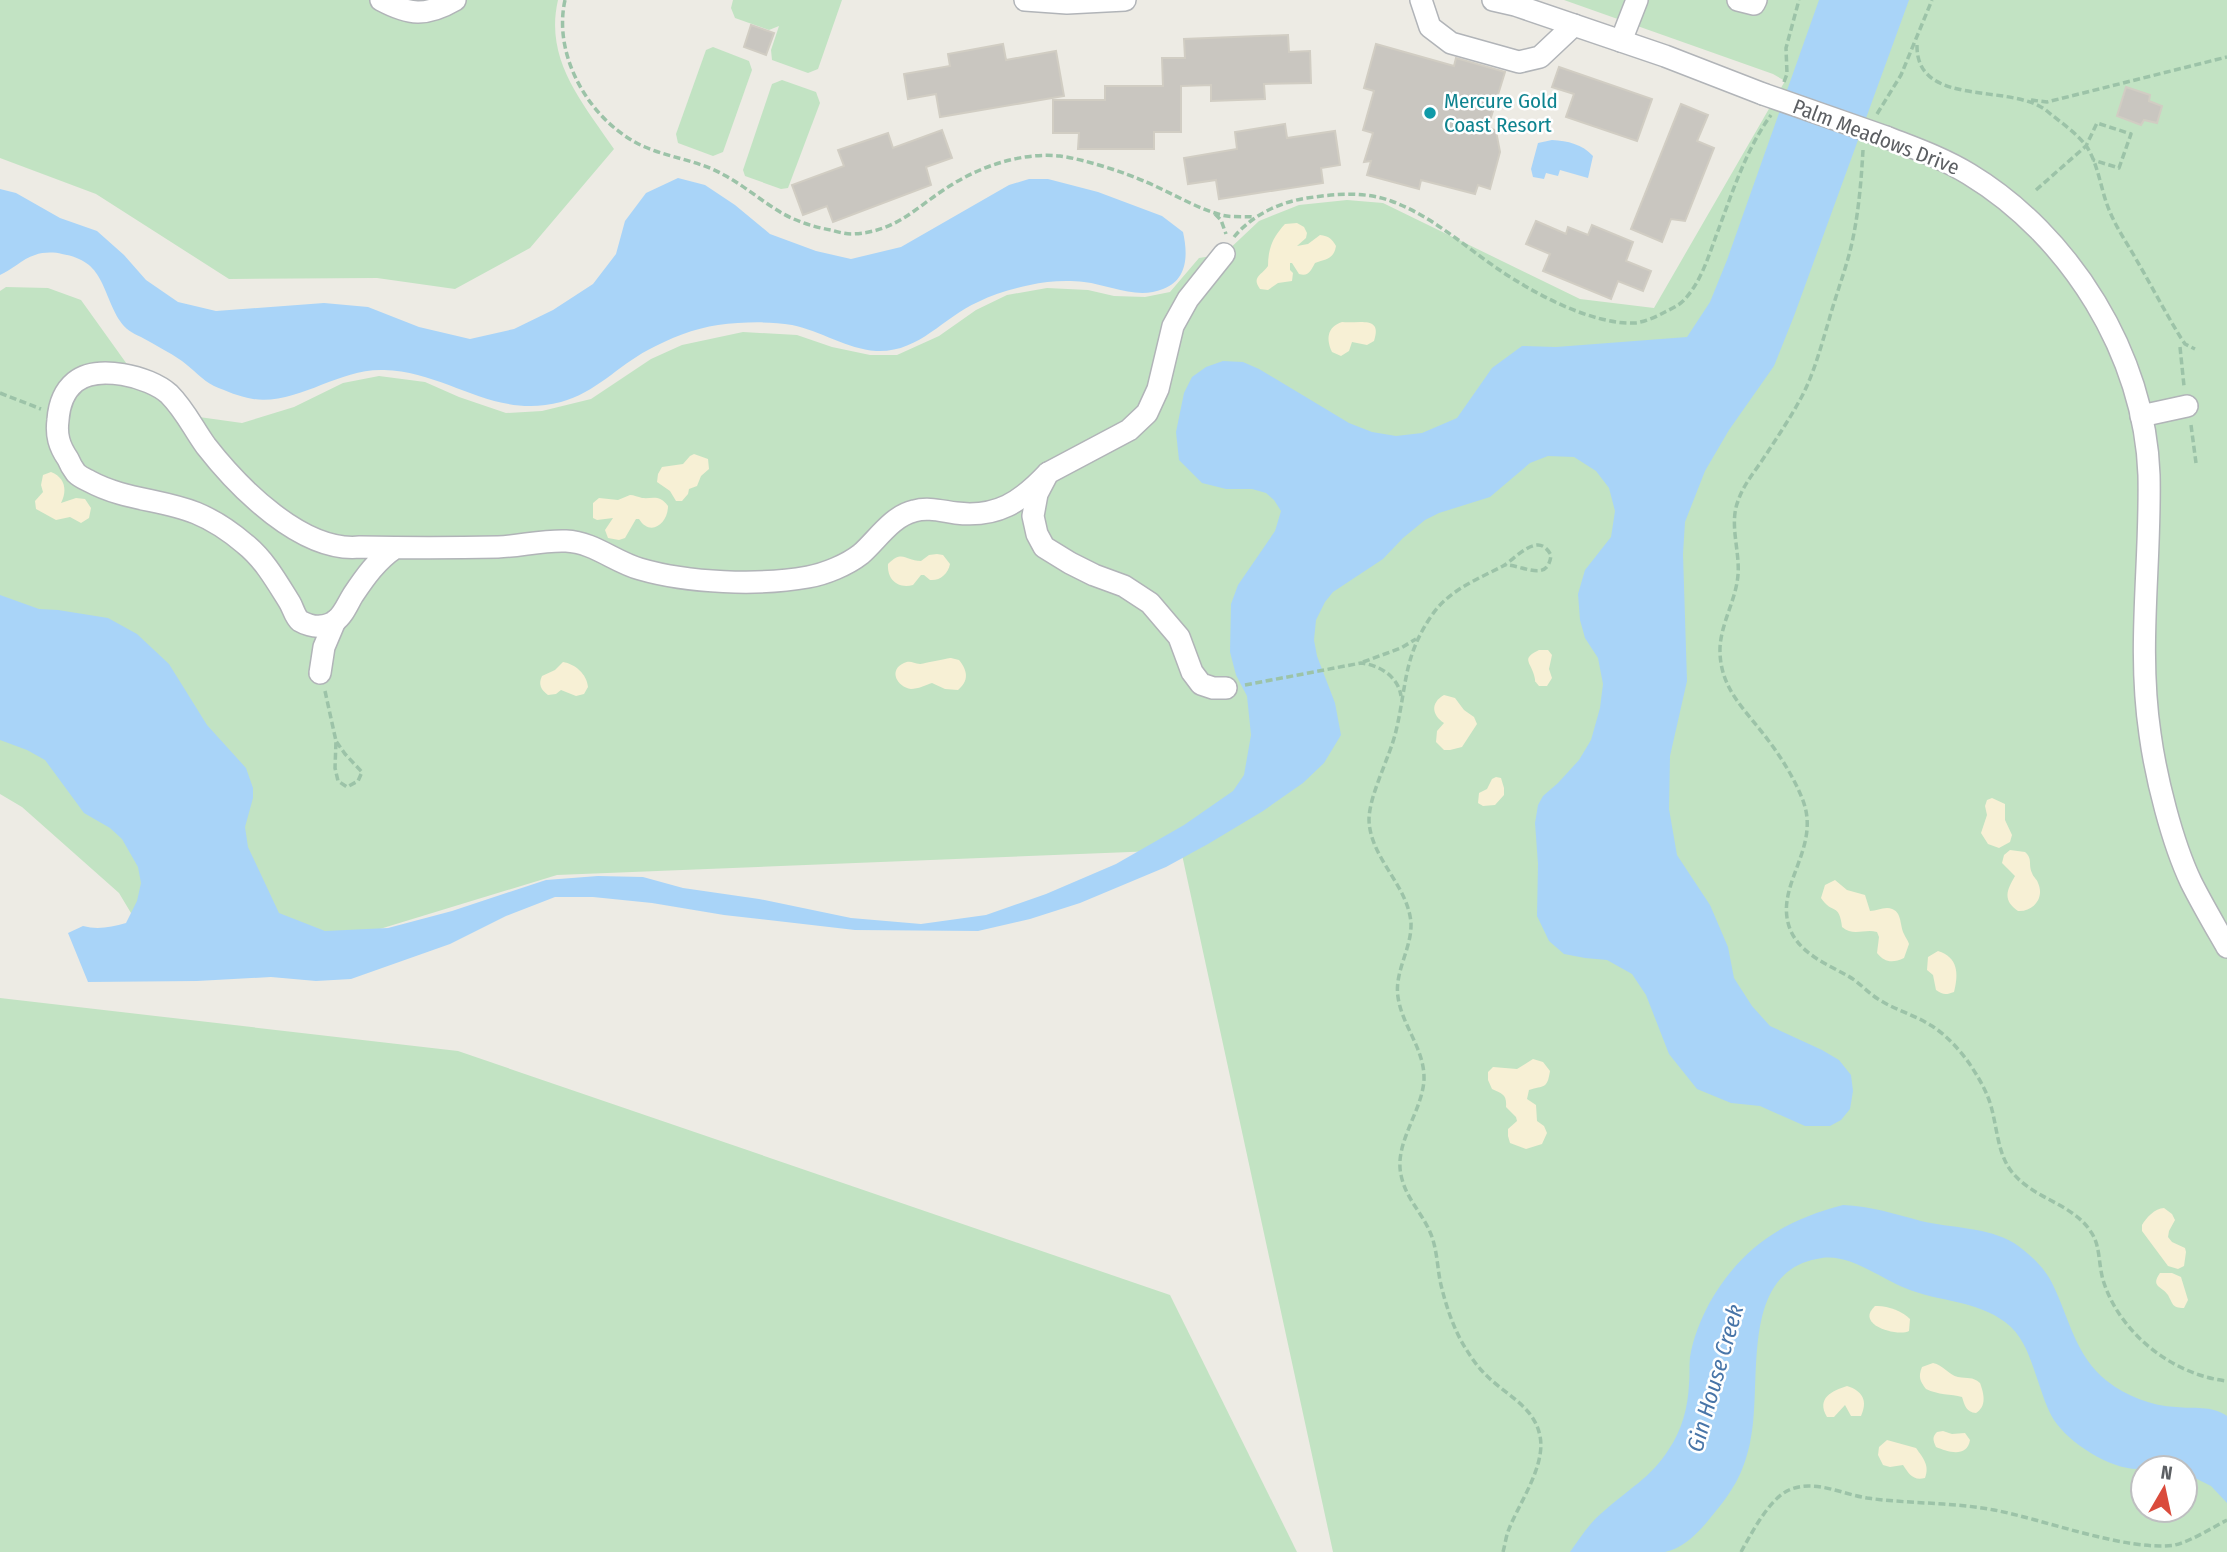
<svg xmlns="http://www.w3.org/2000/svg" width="2227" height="1552" font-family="'Fira Sans Condensed',sans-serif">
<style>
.green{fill:#c2e3c3;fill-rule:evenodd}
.sand{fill:#f7f0d5}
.water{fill:#a9d4f8}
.building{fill:#c9c6c0;stroke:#d1cdc3;stroke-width:2}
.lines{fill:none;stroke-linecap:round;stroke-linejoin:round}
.minor-casing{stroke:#b1b4b8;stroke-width:24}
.path{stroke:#9cc3a8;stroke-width:3.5;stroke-dasharray:7 3.5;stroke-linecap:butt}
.minor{stroke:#fff;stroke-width:21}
.minor-bridge-casing{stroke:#b1b4b8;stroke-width:24;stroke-linecap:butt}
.minor-bridge{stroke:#fff;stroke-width:21}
.culture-dot{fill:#0f9aa8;stroke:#fff;stroke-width:2.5}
.labels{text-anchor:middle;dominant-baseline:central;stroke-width:5;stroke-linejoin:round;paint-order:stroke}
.culture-label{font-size:21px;fill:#0d838f;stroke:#fff;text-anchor:start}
.street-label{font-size:21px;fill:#5c5f63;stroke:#fff}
.water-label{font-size:23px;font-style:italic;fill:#4875a8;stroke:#fff}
</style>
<rect width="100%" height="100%" fill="#edebe4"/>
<g class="green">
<path d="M0,0H558C544,60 583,103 614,149L530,248L455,289L377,278L229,279L96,194L0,158Z"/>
<path d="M733,0H842L818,69L808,73L772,60L771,50L779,26L769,30L735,18L731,8Z"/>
<path d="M1564,0H2227V1552H1333L1181,850L557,875L288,957L158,958L119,893L22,807L0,794V291L6,287L48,288L81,300L129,367L156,393L199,417L242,423L294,407L343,383L379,376L425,382L459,397L506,413L542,411L591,399L651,359L682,345L743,332L797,335L832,347L870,355H897L939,336L976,310L1007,295L1047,288L1088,290L1114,296L1145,297L1170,292L1199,258L1224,254L1259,221L1299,205L1347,200L1383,203L1580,299L1654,308L1785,81L1773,74ZM2143,1468H2185V1510H2143Z"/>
<path d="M713,47L749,61L752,70L723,152L713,156L678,143L676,134L706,50Z"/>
<path d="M782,80L816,92L820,103L788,188L781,189L745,176L743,170L772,84Z"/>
<path d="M0,998L458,1051L1170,1295L1297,1552H0Z"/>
</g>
<g class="sand">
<path d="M1297,223L1304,227L1307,233L1306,238L1297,246L1308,244L1320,235C1329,236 1332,239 1336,246C1334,259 1326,259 1315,263C1311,270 1309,277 1299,274L1292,263H1290V270L1293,273L1292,281L1278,283L1268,290L1260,289C1251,277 1262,275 1268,266C1268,248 1273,237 1285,224Z"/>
<path d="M1342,322C1358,324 1383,315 1374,341L1367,345L1352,342L1349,351L1341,356L1332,352C1326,339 1327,327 1342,322Z"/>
<path d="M694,454L708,459L709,469L701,476L697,486L689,489L688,494L682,501H676L670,491L657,482L658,474L662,467L683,464L690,456Z"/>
<path d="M51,472C66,478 67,491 61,503L76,498L85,499L91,508L89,518L81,523L70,517L56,520L36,509L35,501L43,492L41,485L43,475Z"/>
<path d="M630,495C634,495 638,497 642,498C653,499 659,494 668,506C668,524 650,537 639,519H636L625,538L619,540L608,538L605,530L613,518L597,520L593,518V503L599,498L618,500Z"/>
<path d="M937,554L943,555L950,564C948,574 940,581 930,580L924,575H921L913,585C897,589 887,579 888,564C903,549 905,561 921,561L929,555Z"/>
<path d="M1539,650H1548L1552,655L1549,669L1552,678L1547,686H1539C1532,677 1537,686 1534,675C1530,661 1521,659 1539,650Z"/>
<path d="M951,658L959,660C968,671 969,681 958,690L945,689L932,683C926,685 918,689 911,689C897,687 888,670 904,663C910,660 913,663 920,664C922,664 948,658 951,658Z"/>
<path d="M563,662C575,664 587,674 588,687L584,694L576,696L561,690L556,694L548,695C541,690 538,684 542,676L555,670Z"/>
<path d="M1444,695L1455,698L1464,710L1474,717L1477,724L1462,747L1450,750H1444L1436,742L1437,731L1444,723C1432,715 1430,703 1444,695Z"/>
<path d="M1496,777L1501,778L1504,788V795L1495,805L1483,806L1478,803L1479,793L1487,789L1492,779Z"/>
<path d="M1992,798L2005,804V820L2012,835L2010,842L1999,848L1988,844L1981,833L1987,815L1985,806L1987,800Z"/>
<path d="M2010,850L2025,852C2033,859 2028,864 2032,873C2033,877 2037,879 2038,883C2045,898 2033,912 2018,911C2002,900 2007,890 2015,876L2002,863L2004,855Z"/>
<path d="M1835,880L1847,890L1865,895L1870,911C1876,911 1881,908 1887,908C1903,909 1899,924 1904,934C1905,937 1908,940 1909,944L1904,958C1893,963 1885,963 1877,953L1879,937L1877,932C1865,928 1854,937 1842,927C1839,902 1832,915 1821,898L1825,885Z"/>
<path d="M1938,951C1958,957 1959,974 1954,992C1946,995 1943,995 1936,990L1933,975L1927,970L1928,957Z"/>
<path d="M1533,1059L1543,1062L1550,1071C1547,1090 1544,1085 1529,1090L1527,1099L1536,1105L1537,1121L1544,1126L1547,1133L1542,1144L1526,1149L1510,1143L1508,1136V1129L1517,1121L1516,1117L1506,1107C1507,1094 1502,1094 1492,1089L1488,1080V1072L1493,1067L1517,1069Z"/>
<path d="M2164,1208L2172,1214L2175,1220L2169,1231L2168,1237L2172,1242L2185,1248L2186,1252L2184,1266L2178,1269L2168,1266L2142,1231V1225C2146,1218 2155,1208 2164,1208Z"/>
<path d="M2160,1273H2172L2181,1277L2188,1300L2184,1308C2172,1308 2173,1304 2168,1295C2162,1286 2150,1287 2160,1273Z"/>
<path d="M1875,1306C1886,1305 1903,1311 1910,1319L1909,1331C1898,1337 1854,1325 1875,1306Z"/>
<path d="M1933,1363C1943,1365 1949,1375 1958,1377C1968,1379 1972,1376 1980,1383C1984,1394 1987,1406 1976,1413C1966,1412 1965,1406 1962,1397C1951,1394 1938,1395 1926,1389C1920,1381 1918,1377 1922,1367Z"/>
<path d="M1847,1386C1863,1391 1868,1401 1861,1416H1851L1845,1405L1834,1417H1827C1816,1398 1832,1391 1847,1386Z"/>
<path d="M1943,1431L1952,1434L1965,1433L1970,1440C1967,1458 1948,1452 1936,1447C1933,1440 1932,1437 1937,1432Z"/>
<path d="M1887,1440L1916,1448C1923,1458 1930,1465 1925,1478C1913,1481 1909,1474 1903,1465L1890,1467L1883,1465L1878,1455L1879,1447Z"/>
</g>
<g class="water">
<path d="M1819,0H1909L1794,316L1774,366L1729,430L1705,471L1685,522L1683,554L1687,681L1670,756L1669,809L1677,855L1710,905L1728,947L1734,978L1752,1006L1770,1026L1822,1050L1839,1060L1851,1075L1853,1091L1850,1109L1841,1120L1830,1126H1805L1760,1106L1731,1103L1697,1089L1669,1054L1646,995L1632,974L1607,960L1585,958L1564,954L1549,941L1537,916L1538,864L1535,823L1538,805L1543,796L1558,783L1579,760L1591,740L1600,708L1603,684L1598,658L1585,638L1580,620L1578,594L1585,570L1611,537L1615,511L1609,488L1596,471L1574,457L1548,456L1530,463L1490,497L1439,513L1425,520L1403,538L1383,559L1333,592L1325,602L1316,620L1314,640L1317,656L1335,703L1341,735L1324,763L1303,783L1263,811L1208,844L1166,867L1080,903L1030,919L978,931L855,930L724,915L652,903L593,897H555L506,916L450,944L351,979L316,981L271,977L197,981L88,982L68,933L83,926C98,930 111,927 126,923L137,901L141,883L138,867L122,839L110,828L84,813L45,760L27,750L0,740V595L39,609L58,610L108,618L137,634L169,664L207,725L246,768L253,788V798L245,827L248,847L279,913L325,931L388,928L452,911L546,880L598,876L643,877L683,888L759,899L851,918L921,924L986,915L1046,894L1116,864L1184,825L1233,791L1244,775L1251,735L1247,696L1236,675L1230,652L1231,604L1238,585L1275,531L1281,511L1274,500L1266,493L1252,489H1226L1202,483L1179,460L1176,432L1184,393L1192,377L1206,367L1223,361L1243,362L1259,369L1349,423L1372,432L1396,436L1422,433L1457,418L1492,368L1522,346L1556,347L1687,337L1710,302L1727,260Z"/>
<path d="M1552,140C1568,141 1582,144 1593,156L1588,178L1560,170L1558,176L1546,173L1544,179L1533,177L1531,169L1538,143Z"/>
<path d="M678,178L705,185L735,205L770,234L816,251L851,259L901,247L1009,185L1029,179H1048L1098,192L1162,216L1183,232C1188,254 1188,280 1163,289C1137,300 1110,285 1084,282C1067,280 1046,281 1030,285C1012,289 994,294 978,302C942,318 919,353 876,351C847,349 821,331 792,325C769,321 742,322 718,325C695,328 668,339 648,350C618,366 595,393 561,402C493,420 449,372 384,370C338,368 299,405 253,399C240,397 226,391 214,386C202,380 193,369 182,361C169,352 155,345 141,337C132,333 125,329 120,321C101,291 105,261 62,254C54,252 43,252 35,255C22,259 12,270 0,275V189L16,193L60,218L97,231L124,255L146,280L178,302L216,311L324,303L368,307L419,327L470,339L514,329L553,310L593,284L616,254L625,221L646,193Z"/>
<path d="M1843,1205C1871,1206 1895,1214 1921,1221C1950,1228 1988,1227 2014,1243C2029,1253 2046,1269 2053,1285C2069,1318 2076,1357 2107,1381C2126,1396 2152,1406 2176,1407C2194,1409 2211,1405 2227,1416V1503L2211,1486L2185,1473V1468C2170,1468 2152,1469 2139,1469C2111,1470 2069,1443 2054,1420C2047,1409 2042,1393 2038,1381C2030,1359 2025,1337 2005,1322C1976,1300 1938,1302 1905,1288C1880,1278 1850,1254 1822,1258C1736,1270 1764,1384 1750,1443C1743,1475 1732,1492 1711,1517C1700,1531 1683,1549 1665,1552C1657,1552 1647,1552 1639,1552C1616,1552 1593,1552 1570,1552C1580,1538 1590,1522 1604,1511C1627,1490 1652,1477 1669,1449C1682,1430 1688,1407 1689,1384C1690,1375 1689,1366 1690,1357C1693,1338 1701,1319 1710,1302C1742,1247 1782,1221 1843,1205Z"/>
</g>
<g class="building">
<path d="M751,25L774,33L766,55L744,47Z"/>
<path d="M1288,35L1289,52L1310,51L1311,83L1264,84L1265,99L1211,101V85L1181,86V132H1154V149H1078L1079,133H1053V100H1105V86H1163L1162,58H1185L1184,39Z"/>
<path d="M1003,44L1006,60L1056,51L1064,96L940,117L936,94L908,99L904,74L950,66L948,54Z"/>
<path d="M1376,44L1454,66L1456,58L1505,72L1488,127L1496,131L1500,152L1490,189L1478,185L1475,194L1421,180L1419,189L1367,175L1371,161L1364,162L1373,133L1363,130L1374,91L1364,88Z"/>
<path d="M1559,67L1652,99L1637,141L1566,117L1574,94L1552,87Z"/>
<path d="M2126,87L2150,95L2149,101L2162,106L2157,123L2144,120L2141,125L2117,116Z"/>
<path d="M1681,104L1708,115L1697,141L1714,148L1685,221L1671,219L1662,242L1631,229Z"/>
<path d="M1285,124L1287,138L1335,131L1340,165L1321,168L1323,183L1219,199L1216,180L1188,184L1184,158L1237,149L1235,132Z"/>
<path d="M942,130L952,158L926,167L931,185L833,222L827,206L803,215L792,185L844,166L838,150L888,133L893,148Z"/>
<path d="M1536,221L1566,234L1568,227L1588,235L1592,225L1633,242L1626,261L1651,271L1643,291L1618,281L1611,299L1543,271L1550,254L1526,244Z"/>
</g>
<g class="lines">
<g class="minor-casing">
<g id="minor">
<path d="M381,0C409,15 426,17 455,0"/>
<path d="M1025,0L1067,3L1125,0"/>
<path d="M1421,0L1430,27L1451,43L1519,62L1540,57L1574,25"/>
<path d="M1493,0L1515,5L1665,56L1763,94"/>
<path d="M1738,0L1754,4L1756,0"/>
<path d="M1621,41L1637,0"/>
<path d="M1886,137C1914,148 1943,158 1969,174C2070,235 2145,355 2149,475C2151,563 2137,646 2150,734C2156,778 2172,842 2191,882C2202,904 2215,926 2227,947"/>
<path d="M1224,254L1188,299L1173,326L1158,389L1147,413L1129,430L1048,473L1037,494L1033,516L1037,534L1044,547L1070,563L1094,575L1124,586L1150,603L1179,637L1192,672L1201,684L1213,688H1226"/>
<path d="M2141,416L2187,406"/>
<path d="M395,548C377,560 365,577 353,595C348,603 343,616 335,621C332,624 324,626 320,626C314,627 305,624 300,621C295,617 293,608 290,603C277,582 264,559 245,544C231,532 213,520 196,513C160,499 124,500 89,481C85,479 80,477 76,473C73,469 70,464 68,459C59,446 56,435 58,420C59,405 63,392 75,382C97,364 149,376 169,394C185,410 193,428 206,446C238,487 302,553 360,547C406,548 452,548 498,547C521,546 543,540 566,541C593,542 615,562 640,569C688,583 759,586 808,577C825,574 847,565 861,554C877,540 892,516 914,511C928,507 941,511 956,513C997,518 1021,502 1048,473"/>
<path d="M320,673L324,647L335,621"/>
</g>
</g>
<g class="path">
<path d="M565,0C552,58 592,124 645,147C671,158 700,161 724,175C743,185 759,199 777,210C792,220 813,227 831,230C838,232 845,234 852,234C895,232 913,210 945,189C978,167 1020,152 1060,156C1083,159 1124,172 1146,182C1170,192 1192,206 1218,214C1229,218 1243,216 1254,217"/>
<path d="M1917,45C1916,109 2011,82 2047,111C2060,122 2077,133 2087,147C2099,166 2101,192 2110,212C2117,229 2127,243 2136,259C2151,285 2165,312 2181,338L2185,344L2195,349"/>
<path d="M1784,82L1787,74L1786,48L1799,0"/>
<path d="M2031,100L2047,102L2227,57"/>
<path d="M1877,114L1901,75L1932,0"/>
<path d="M1863,150C1861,185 1858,221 1849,255C1843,277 1835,298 1829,320C1821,346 1814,374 1801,398C1789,420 1775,441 1761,462C1752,475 1743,486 1738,501C1729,524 1740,551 1738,575C1736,600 1721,623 1720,648C1719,689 1746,710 1768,740C1781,757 1794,778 1802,798C1823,848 1773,885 1790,929C1800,954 1827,964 1848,976C1859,982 1867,992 1878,999C1895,1010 1915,1015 1932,1026C1946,1035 1959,1049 1969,1063C1979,1078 1988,1093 1992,1110C1997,1129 1998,1151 2009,1168C2030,1199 2072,1202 2091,1232C2101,1246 2098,1266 2104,1283C2121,1334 2173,1375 2227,1381"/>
<path d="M2036,190L2086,146L2097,123L2131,134L2119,168L2093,160"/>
<path d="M1215,214L1221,220L1226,234"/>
<path d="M1234,237C1252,215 1280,202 1307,198C1335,194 1364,191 1391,201C1432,216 1463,245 1498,269C1533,293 1592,325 1635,323C1644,322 1656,317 1665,312C1671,309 1678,306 1683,301C1700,284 1708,258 1716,236C1732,194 1745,151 1771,115"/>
<path d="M2180,347L2184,386"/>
<path d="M0,393L41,409"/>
<path d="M2191,425L2196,463"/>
<path d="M1363,662L1401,648L1416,639"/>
<path d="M1245,685L1361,663C1379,665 1398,676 1401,696"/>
<path d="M325,691L336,741L335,768L338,781L347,787L358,781L362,772L345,754L336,741"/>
<path d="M1503,1552C1505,1545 1506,1536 1509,1529C1519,1503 1546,1466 1540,1436C1534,1405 1503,1394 1483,1372C1477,1366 1471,1357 1466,1349C1455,1332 1447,1309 1442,1289C1437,1271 1438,1250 1430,1232C1421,1211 1406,1199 1401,1175C1394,1143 1422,1112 1424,1080C1425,1049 1402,1026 1398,997C1394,972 1412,948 1411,923C1408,885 1370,858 1369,820C1369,795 1390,757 1396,731C1407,685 1403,657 1432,615C1449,590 1478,579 1503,566C1513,560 1526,545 1538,545C1544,545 1548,550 1551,555C1548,584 1522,564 1504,565"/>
<path d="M1741,1552C1751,1534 1769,1499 1789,1490C1814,1479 1842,1494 1867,1498C1909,1504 1952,1502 1994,1510C2043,1519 2127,1552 2175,1545C2193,1540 2210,1529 2227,1520"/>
</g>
<use href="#minor" class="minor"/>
<g class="minor-bridge-casing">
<path id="minor-bridge" d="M1763,94L1886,137"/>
</g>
<use href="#minor-bridge" class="minor-bridge"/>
</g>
<circle class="culture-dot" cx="1430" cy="113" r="7"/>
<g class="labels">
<g class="culture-label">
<text x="1444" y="101">Mercure Gold<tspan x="1444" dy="24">Coast Resort</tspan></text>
</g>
<g class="street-label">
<text transform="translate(1876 137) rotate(21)">Palm Meadows Drive</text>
</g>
<g class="water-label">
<text transform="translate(1715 1378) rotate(-74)">Gin House Creek</text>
</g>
</g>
<g transform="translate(2164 1489) rotate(9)"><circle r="33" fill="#ffffff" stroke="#bebfc1" stroke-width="2"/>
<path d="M0-5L12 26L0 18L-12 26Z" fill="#da4b3c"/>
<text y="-10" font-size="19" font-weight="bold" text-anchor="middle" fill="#5c5f63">N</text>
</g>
</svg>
